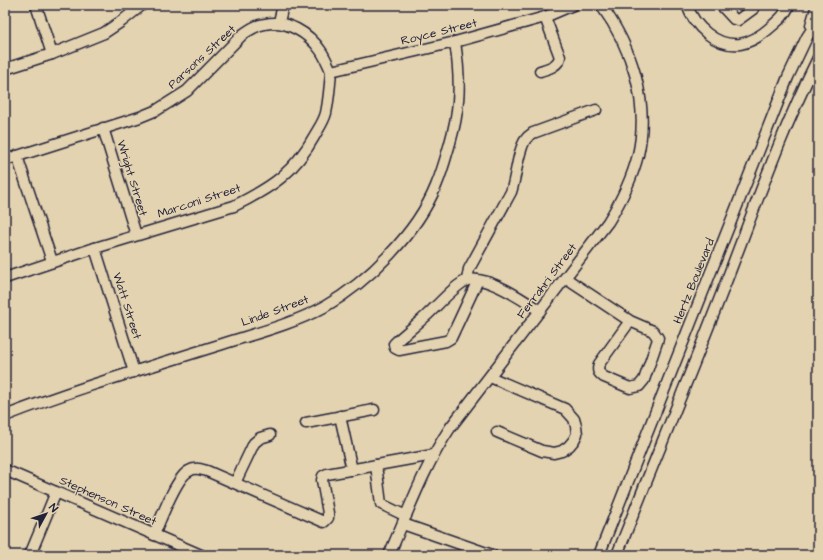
<svg xmlns="http://www.w3.org/2000/svg" width="823" height="560" font-family="'Architects Daughter',sans-serif">
<style>
.lines{fill:none;stroke-linecap:round;stroke-linejoin:round}
.minor-casing{stroke:#22223b;stroke-width:13}
.minor{stroke:#e4d3b0;stroke-width:10}
.labels{text-anchor:middle;dominant-baseline:central;stroke-width:3;stroke-linejoin:round;paint-order:stroke}
.street-label{font-size:12px;fill:#22223b;stroke:#e4d3b0}
</style>
<rect width="100%" height="100%" fill="#e4d3b0"/>
<filter id="ink" filterUnits="userSpaceOnUse"><feTurbulence type="fractalNoise" baseFrequency=".025" numOctaves="2"/><feDisplacementMap in="SourceGraphic" scale="8" xChannelSelector="R" yChannelSelector="G"/><feConvolveMatrix kernelMatrix="1 2 1 2 8 2 1 2 1" color-interpolation-filters="sRGB"/></filter>
<g filter="url(#ink)">
<g class="lines">
<g class="minor-casing">
<g id="minor">
<path d="M36,5L52,54"/>
<path d="M687,5C694,26 716,47 740,44C752,42 763,34 772,26C779,20 786,14 789,5"/>
<path d="M721,5L734,19L738,20L753,9L752,5"/>
<path d="M279,22L283,5"/>
<path d="M811,25L817,5"/>
<path d="M5,69L52,54L104,33L122,21L142,5"/>
<path d="M331,71L455,42L545,17L573,5"/>
<path d="M540,71C549,68 558,66 560,57L545,17"/>
<path d="M103,128L136,235"/>
<path d="M17,156L52,261"/>
<path d="M5,160L140,117L157,110L187,91L242,35C249,30 256,25 265,24C286,19 309,33 321,51C325,57 328,64 331,71"/>
<path d="M95,248L134,372"/>
<path d="M5,278L95,248L234,206C272,187 294,173 315,135C319,128 324,121 326,113C329,99 330,85 331,71"/>
<path d="M565,278L630,321L653,331L658,338L657,342L644,380L639,386L630,388L604,377C598,373 597,370 599,364L630,321"/>
<path d="M467,280L469,269L511,192C516,178 518,149 526,139C528,136 530,135 533,133L596,110"/>
<path d="M478,280L451,338L446,341L399,350L395,348L394,344L396,342C406,333 416,325 426,316C435,308 458,282 468,280C487,275 525,301 540,311"/>
<path d="M490,377L565,409L574,419L576,426L577,434L574,440L569,446L562,451L554,453L542,451L497,432"/>
<path d="M5,416C74,389 146,368 216,346C253,334 291,325 324,307C368,282 417,233 436,186C442,172 446,157 450,143C454,129 457,115 458,101C460,81 458,62 455,42"/>
<path d="M340,416L352,470"/>
<path d="M306,423L374,410"/>
<path d="M376,465L381,504L406,516"/>
<path d="M5,470L201,555"/>
<path d="M235,483L254,443L260,438L270,435"/>
<path d="M403,524L492,555"/>
<path d="M154,535C160,521 176,477 189,471C195,467 200,469 207,471L324,522L328,518V513L322,480L323,476L327,474L433,455"/>
<path d="M30,555L56,492"/>
<path d="M389,555C408,512 424,467 450,428L608,222C621,201 632,179 638,155C650,102 632,48 601,5"/>
<path d="M599,555L788,77L807,37L818,20"/>
<path d="M617,555C653,464 691,373 726,282C755,207 782,130 818,58"/>
</g>
</g>
<use href="#minor" class="minor"/>
</g>
</g>
<g class="labels">
<g class="street-label">
<text transform="translate(439 32) rotate(-14)">Royce Street</text>
<text transform="translate(202 57) rotate(-43)">Parsons Street</text>
<text transform="translate(132 178) rotate(73)">Wright Street</text>
<text transform="translate(199 201) rotate(-18)">Marconi Street</text>
<text transform="translate(547 281) rotate(-53)">Ferrahri Street</text>
<text transform="translate(694 281) rotate(-68)">Hertz Boulevard</text>
<text transform="translate(127 306) rotate(72)">Watt Street</text>
<text transform="translate(275 311) rotate(-20)">Linde Street</text>
<text transform="translate(108 501) rotate(24)">Stephenson Street</text>
</g>
</g>
<rect width="823" height="560" fill="none" stroke="#e4d3b0" stroke-width="20"/>
<rect x="10" y="10" width="803" height="540" fill="none" stroke="#22223b" stroke-width="1.5" filter="url(#ink)"/>
<g transform="translate(46 514) rotate(50)" stroke="#e4d3b0" stroke-width="3" paint-order="stroke">
<path d="M0-3L7 15L0 10L-7 15Z" fill="#22223b"/>
<text y="-6" font-size="11" font-weight="bold" text-anchor="middle" fill="#22223b">N</text>
</g>
</svg>
